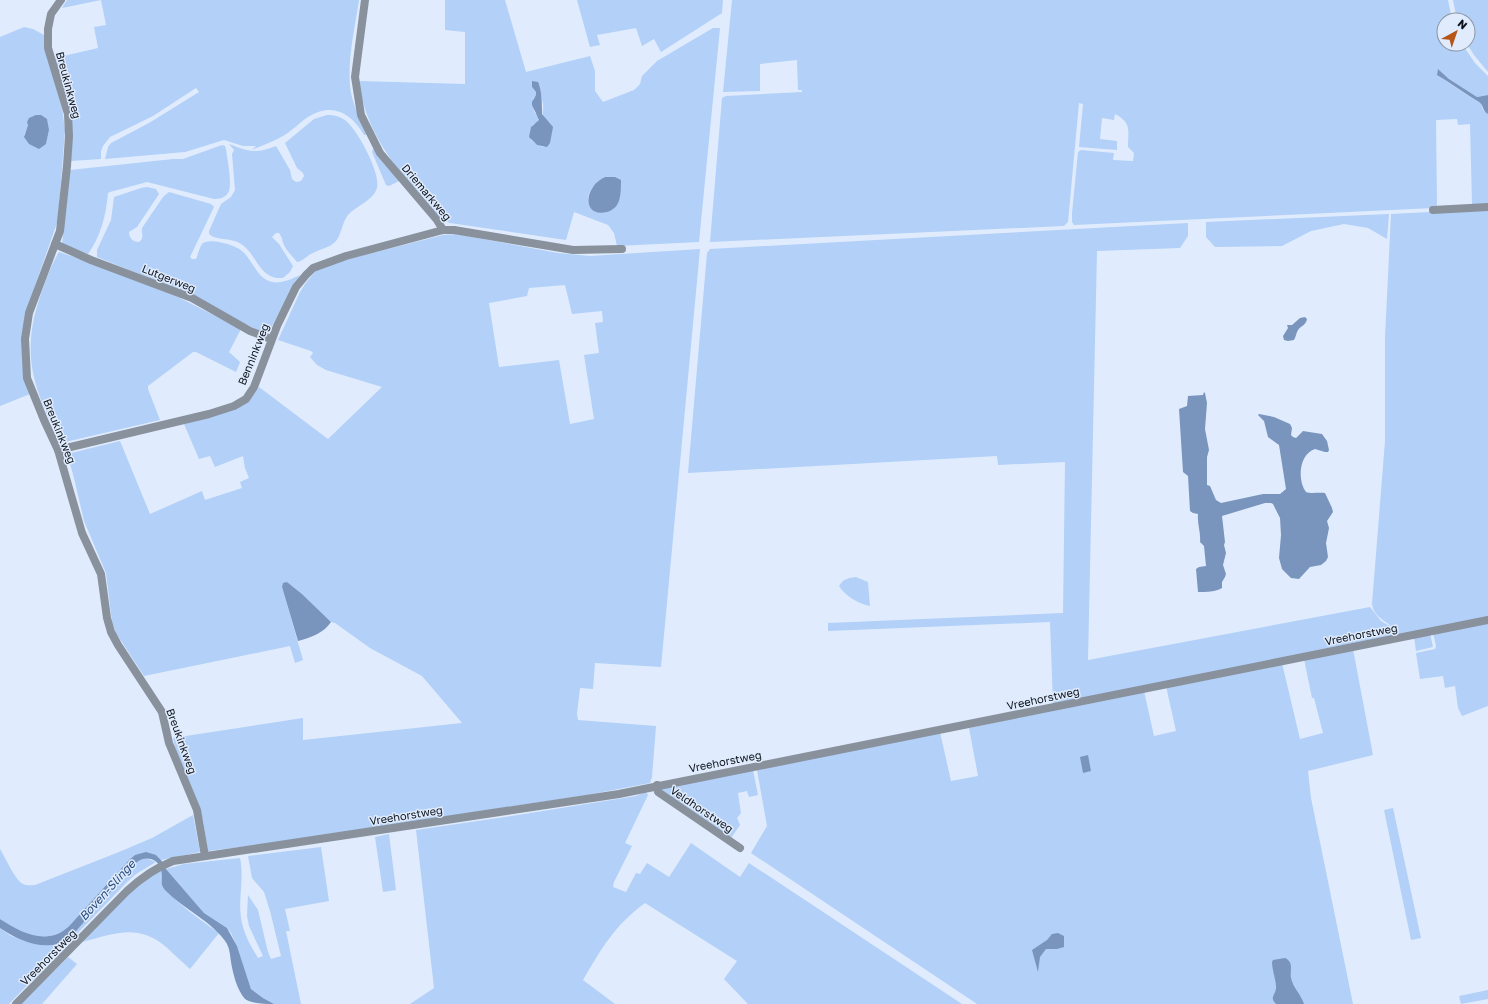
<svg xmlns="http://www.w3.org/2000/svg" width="1488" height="1004" font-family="'Golos Text',sans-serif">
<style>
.green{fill:#b2d0f8;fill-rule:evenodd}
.water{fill:#7995bd}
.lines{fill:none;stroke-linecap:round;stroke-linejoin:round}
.minor{stroke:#88919c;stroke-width:8}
.labels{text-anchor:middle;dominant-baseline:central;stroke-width:3;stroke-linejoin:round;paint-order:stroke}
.street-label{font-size:11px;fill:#0d141d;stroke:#e0ecfd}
.water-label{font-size:12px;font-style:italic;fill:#264c7f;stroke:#e0ecfd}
</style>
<rect width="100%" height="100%" fill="#e0ecfd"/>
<g class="green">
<path d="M67,0H359C355,28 346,64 351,93C354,107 360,120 367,133L366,135H364C351,112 331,102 308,117C299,123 292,131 283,136C273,142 262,145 252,150L256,146H243L224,140L185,152L105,159L108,147L111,143L149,123L199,92L196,88L153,116L110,137L103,146L101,151V159L71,161L72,126L55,58L98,48L94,27L106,25L101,0L62,8Z"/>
<path d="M445,0H505L526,72L590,56L595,71V91L603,102L634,90L640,84L642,76L657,61L713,28H720L699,242L617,246L614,233L608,225L574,212L566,240L450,223C439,220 433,210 425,201C394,167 364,128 359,81L465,84V32L445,30ZM532,81L540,85C541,91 541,98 543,104C544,110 541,112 544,117V147L537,145L531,140L532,125L538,122L539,118L534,112L533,99L536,95V92L532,87ZM605,177L621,180L620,191L596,212C580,202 591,183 605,177Z"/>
<path d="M577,0H723L722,13L661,52L654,39L642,46L636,28L597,35L600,45L590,47Z"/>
<path d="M732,0H1448L1452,20H1444V44H1462L1475,63L1488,76V95L1477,97L1449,79L1438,69L1439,76L1467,95L1481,103L1483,110L1488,114V205H1473L1472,204L1470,124L1458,125L1457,119L1436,120L1437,205L1434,208L1074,225L1072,222V213L1078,152L1081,150L1114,153L1113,160L1133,161L1134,153L1128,147C1128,130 1132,123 1115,114L1114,120L1102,118L1100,139L1117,141V150L1079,147L1083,104L1079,103L1068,222L1064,226L710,242L722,98L726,96L802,92V90H798L797,60L760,64V91L723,92Z"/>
<path d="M1453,0H1488V72L1474,55L1467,44H1468V20H1457Z"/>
<path d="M24,27L33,29L44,35V46L62,108L65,130L58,220L29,303L24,321L30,394L0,406V37ZM28,125L49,130L46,144L24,135Z"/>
<path d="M327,115C334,115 339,116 345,120C357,129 381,173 377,188C373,201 357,205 348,215C342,222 341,237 335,242C329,248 320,249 313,253C307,255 304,261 297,262C293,257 285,249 283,243C282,239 282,237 279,233H276L272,237L279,244L293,266L290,272L283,278C261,280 257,257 244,246C232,236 218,242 209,234V231L221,204L231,197L235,190L232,154L234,150L229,144C250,152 255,154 276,146L290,170L292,179L296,182L301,181L304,176L303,173L297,168L285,143L314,119Z"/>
<path d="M222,145L225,146L226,149C227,158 233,186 228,193C225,198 219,199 214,199L147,182L110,192L108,193C106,215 101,236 88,254L66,247L62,244L70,170L173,159H183Z"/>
<path d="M373,149H374L399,181L389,186L386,185L372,152Z"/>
<path d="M147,187L156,189L159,194L137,227L129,232C129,238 133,242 139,242C145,237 141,234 142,228L163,197L169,192L211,204L214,207L190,257L192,259H196C198,255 199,248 202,244C208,237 236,245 242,251C248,256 252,264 257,271C269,288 284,283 300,275L267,335L186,293L97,257V250L111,220L114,197L141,188Z"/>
<path d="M1488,209V617L1397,635C1392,621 1374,620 1372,604L1385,441V337L1391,214Z"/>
<path d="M1389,214L1387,239L1368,228L1344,224L1311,231L1282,246L1215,247L1206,237V222Z"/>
<path d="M1188,223V236L1180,248L1097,251L1088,660L1370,607L1381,621L1393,628L1396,635L1053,704L1050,622L828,631V623L1063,613L1065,462L998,465L997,456L688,473L707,253L710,249Z"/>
<path d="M456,234L558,253L590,256L700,249L661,667L595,663L593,689L580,688L577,714L578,720L656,726L652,777L650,783L587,795L258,845L208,851L203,820L177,756L173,738L303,718V740L462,723L422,676L370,648L335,623L331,622L302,594L287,582L282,587L303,660L295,663L290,646L144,676L116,633L112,622L106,573L84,521L73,474L67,454L120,441L150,514L202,491L205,500L242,488L240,482L249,478L245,468L243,456L215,467L210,456L199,459L184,424L233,410L249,401L259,387L328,439L382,387L326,370L317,365L310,357L313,353L311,351L278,340L300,292L305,284L317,269L329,264L443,235ZM565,285L572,314L602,311L603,322L595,323L599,353L584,355L594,419L570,424L559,360L499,367L489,303L527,296L529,288Z"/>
<path d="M59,252L95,264L178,297L241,329L229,352L240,362L236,372L196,352H193L148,386V389L160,420L61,443C33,388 20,354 41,294C46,280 51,265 59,252Z"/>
<path d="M856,577L868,582L870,606C859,604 845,596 839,586C843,579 848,578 856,577Z"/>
<path d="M1488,622V706L1462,716L1458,708L1455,686L1445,688L1443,676L1420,679L1416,653L1435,649L1436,646L1433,633Z"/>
<path d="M1430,633L1433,647L1416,651L1414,637Z"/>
<path d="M1353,649L1373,755L1308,771L1311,798L1353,1004H977L751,853L767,826L757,770L940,732L951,781L978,776L969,728L1144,691L1154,736L1176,731L1166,686L1282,663L1300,739L1323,733L1314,698H1312L1304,659Z"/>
<path d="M753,770L758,795L749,797L747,791L738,793L741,813L737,818L740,825L731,838L661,792L662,789Z"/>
<path d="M646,792L648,795L625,843L632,846L614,882L613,887L626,892L636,873L640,874L647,863L669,877L691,843L740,877L749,863L962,1004H748L724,979L737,961L645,903C614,926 602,948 583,980L615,1004H410L434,988L416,830L518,815L636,796Z"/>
<path d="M1393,808L1421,938L1411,940L1384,810Z"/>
<path d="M193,815L200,852L161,860L156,855H135L129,860L71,924C50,947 23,934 0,919V849C5,857 15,880 23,884C27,886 31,885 35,885L119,852L152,838Z"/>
<path d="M389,834L396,890L383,892L375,837Z"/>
<path d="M321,847L329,901L285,909L290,931H286L301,1004H274L263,998L251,989L237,946L231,933L227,928L204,913L166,869L184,864L240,858C245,881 236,904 243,927C246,938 252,948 258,958L263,956L249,926L247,916L248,895L258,910L268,952L271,959L281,956L270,911L264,892L252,878L248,856Z"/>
<path d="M146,858L156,862L136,874L128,881L9,1004H0V928L11,936L36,944L69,938L137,862L141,859Z"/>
<path d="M161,869C162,873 160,877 161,881C164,895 206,924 219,933L190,969C181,961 173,953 165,946C137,923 113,934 82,942L127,893Z"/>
<path d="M68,957L77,964L42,1004H21Z"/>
<path d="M1488,990V999L1461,1004L1459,996Z"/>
</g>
<g class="water">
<path d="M1438,69L1449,79L1477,97L1488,95V114C1482,111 1484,105 1479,102C1465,94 1451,83 1437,75Z"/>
<path d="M532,81L538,82C542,89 542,106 542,114L553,127L550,143L547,147L537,145L529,137L531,127L539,120L532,105V102L536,95V92L532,87Z"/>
<path d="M36,115H41L47,119L49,130L46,144L39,149L29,144L24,137L28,125L27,122L29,118Z"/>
<path d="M605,177H615L621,180C621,187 621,199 617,205C615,208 611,211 607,212C581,218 584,186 605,177Z"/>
<path d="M1305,317L1307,319C1306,325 1302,325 1298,330C1296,333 1296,337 1294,340L1288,341L1284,340L1283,336L1288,328L1287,325H1292L1300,318Z"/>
<path d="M1204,392L1205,393L1207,403L1205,429L1209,450L1207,457V485L1210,486L1216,500L1221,503L1263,494H1280L1286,489L1279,445L1268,437L1264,421L1258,415L1259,414L1274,417L1290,424L1292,428L1291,435L1293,437L1296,438L1303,431L1322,434L1327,441L1329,450L1328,452H1325L1315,449C1299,454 1297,480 1306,492C1311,494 1319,492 1325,493L1332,508L1333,512L1327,521L1329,528L1326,543L1328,557L1326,561L1321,565L1310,567L1299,579L1291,578L1282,569L1279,558L1281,535L1280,518L1273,504L1271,503H1265L1222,516L1225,542L1224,545L1226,553L1223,565L1226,574L1225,577L1222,582V588C1216,592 1206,592 1198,592L1196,569L1199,567L1206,566L1204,546L1200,542C1201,533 1197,524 1198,514L1193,513L1190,511L1188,476L1183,472L1179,409L1187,406L1188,396L1203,395Z"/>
<path d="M287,582L302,594L331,622C324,633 310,638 298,641L282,587L283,583Z"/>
<path d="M1088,755L1091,771L1083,773L1080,757Z"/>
<path d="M146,852L156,855L161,860L166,869L204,913L227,928L237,946L251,989L263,998L274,1004C264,1004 253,1004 245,999C237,990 233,974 231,962C230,956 230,950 227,944C216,924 182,908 165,890C159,883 163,878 161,870C159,859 146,855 137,862L76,931C71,936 65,942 58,944C38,949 16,939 0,928V919C23,934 50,947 71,924L129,860L135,855Z"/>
<path d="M1058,933L1064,936V947L1057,949H1046L1040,957L1038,972L1032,950L1047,940L1052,934Z"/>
<path d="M1285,958C1294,962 1290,970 1291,978C1293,988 1301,994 1304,1004H1276C1270,997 1274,997 1276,989C1277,983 1272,970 1272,962L1273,960Z"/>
</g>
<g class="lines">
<g class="minor">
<path d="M61,0L51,14L48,29V48L68,114L69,136L67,166L60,231L29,313L25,339L27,378L44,420L58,450L82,533L101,574L107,618L111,632L118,645L162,712L169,743L197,810L205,856"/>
<path d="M365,0L355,77L361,115L380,153L437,220L443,230"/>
<path d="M1433,210L1488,207"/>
<path d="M55,244L91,260L192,298L250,331L271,339"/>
<path d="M58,450L209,414L234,406L246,399L254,387L277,326L296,287L306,275L313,268L346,256L443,230H454L573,250L622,249"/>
<path d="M657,785L658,792L740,848"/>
<path d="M16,1004L127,891C141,878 155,868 173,861L619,794L1488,620"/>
</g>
</g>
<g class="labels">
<g class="street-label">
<text transform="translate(69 85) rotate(75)">Breukinkweg</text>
<text transform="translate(427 192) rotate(50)">Driemarkweg</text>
<text transform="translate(169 278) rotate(22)">Lutgerweg</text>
<text transform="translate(253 354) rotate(-68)">Benninkweg</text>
<text transform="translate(60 431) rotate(68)">Breukinkweg</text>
<text transform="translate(1361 634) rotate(-11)">Vreehorstweg</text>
<text transform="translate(1043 698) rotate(-12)">Vreehorstweg</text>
<text transform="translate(182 741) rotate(70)">Breukinkweg</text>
<text transform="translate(725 761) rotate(-11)">Vreehorstweg</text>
<text transform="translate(702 809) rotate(34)">Veldhorstweg</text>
<text transform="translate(406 815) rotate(-9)">Vreehorstweg</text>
<text transform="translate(48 957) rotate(-45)">Vreehorstweg</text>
</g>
<g class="water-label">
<text transform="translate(107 890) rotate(-48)">Boven-Slinge</text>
</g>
</g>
<g transform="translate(1456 32) rotate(40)"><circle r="19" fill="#e0ecfd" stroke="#8c96a3"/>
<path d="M0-3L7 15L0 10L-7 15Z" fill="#b75519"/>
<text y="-6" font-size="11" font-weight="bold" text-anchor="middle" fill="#0d141d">N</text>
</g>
</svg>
